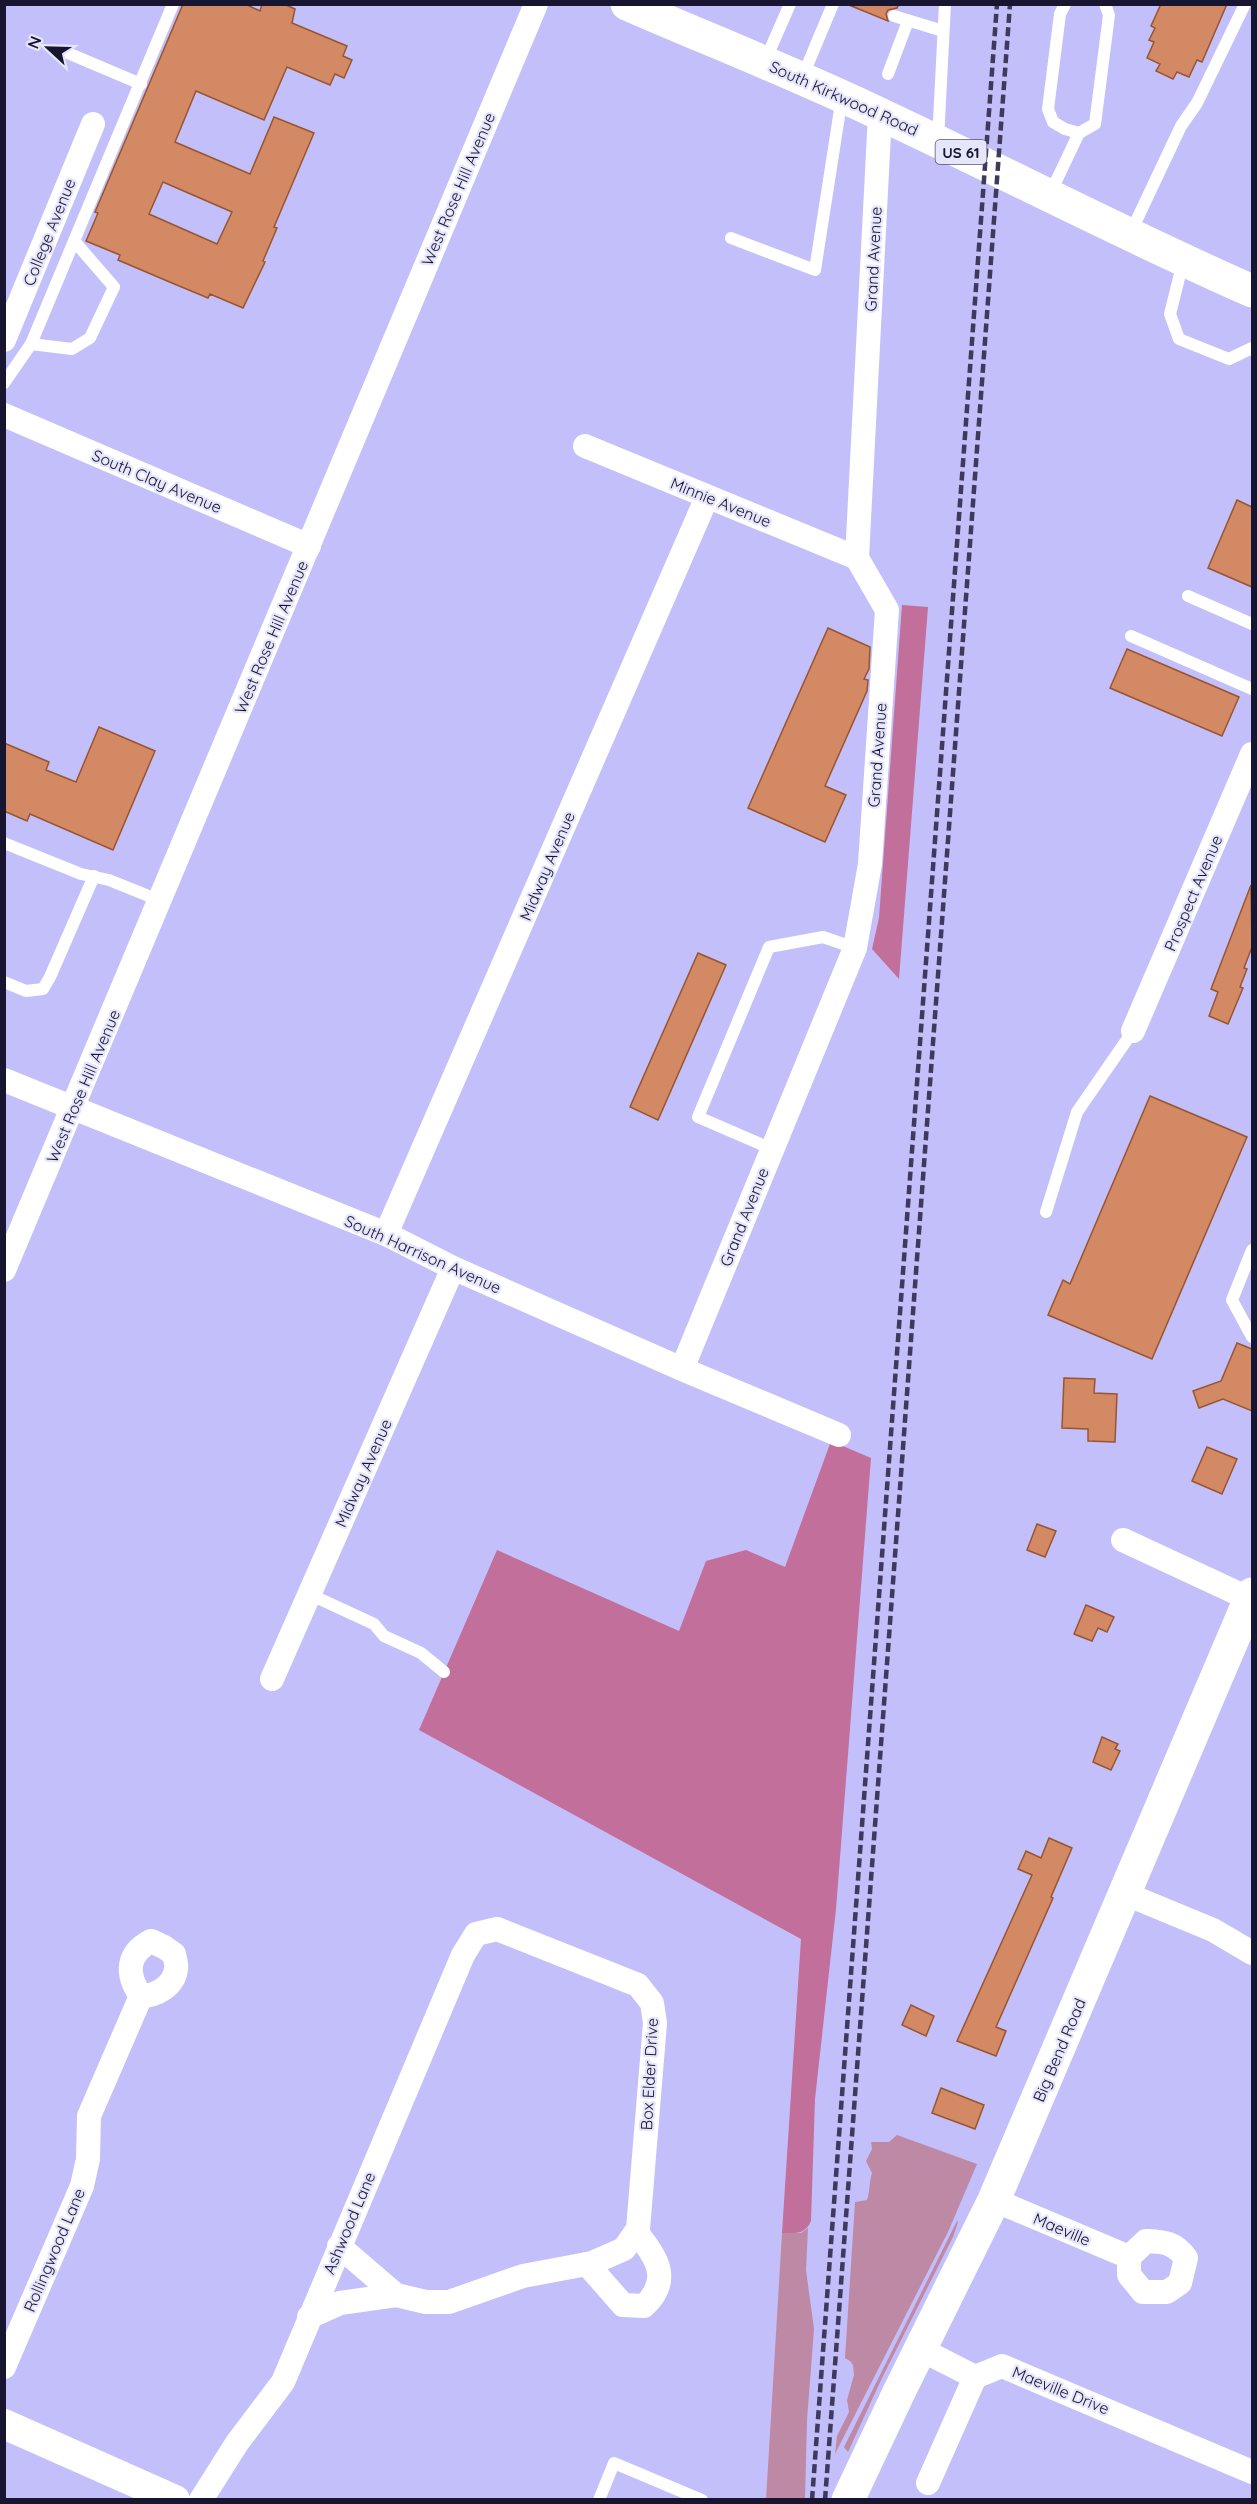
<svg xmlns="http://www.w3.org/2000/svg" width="1257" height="2504" font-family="Quicksand,sans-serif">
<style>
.green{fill:#be89a4}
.forest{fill:#c26f9b}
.building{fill:#d28964;stroke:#985530;stroke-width:1.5;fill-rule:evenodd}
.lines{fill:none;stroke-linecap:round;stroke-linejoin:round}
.service{stroke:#fff;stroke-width:12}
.minor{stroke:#fff;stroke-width:24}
.tertiary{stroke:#fff;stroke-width:30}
.primary{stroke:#fff;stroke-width:33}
.rail{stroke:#3d3a5b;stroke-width:4.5;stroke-dasharray:9 4.5;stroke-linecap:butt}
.labels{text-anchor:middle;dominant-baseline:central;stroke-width:4.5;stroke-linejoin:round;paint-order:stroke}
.shield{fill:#e5e5fb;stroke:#56536d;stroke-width:1.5}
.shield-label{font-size:15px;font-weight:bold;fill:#181530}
.street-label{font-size:16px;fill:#181530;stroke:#e5e5fb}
</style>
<rect width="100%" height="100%" fill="#c3bffa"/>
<g class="green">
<path d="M897,2135L977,2164L948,2232L835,2454L837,2436L849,2412L847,2400L854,2375L853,2365L850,2361L845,2358L855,2202L867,2200C870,2191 869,2182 872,2173L866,2161L872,2149L871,2142H889Z"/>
<path d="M957,2221L958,2222L953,2237L882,2378L848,2452L844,2447Z"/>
<path d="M808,2228L806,2270L814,2329L807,2420L805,2499L766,2500L782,2233H801Z"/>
</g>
<g class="forest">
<path d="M902,605L928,607L899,979L872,949L879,918Z"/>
<path d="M831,1441L871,1458L836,1909L815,2099L811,2221C805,2235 795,2233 782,2233L801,1939L419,1730L497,1550L679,1631L706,1561L746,1550L785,1567Z"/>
</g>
<g class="building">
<path d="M183,4H245L260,11L262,4H284L295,9L292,23L347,46L343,56L352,60L344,78L335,74L330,85L287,67L264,120L196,91L175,142L250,174L274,117L314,133L274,227L277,228L263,261L265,262L243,308L210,294L208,298L172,283L118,260L120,255L86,241L98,213L95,212ZM163,182L232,212L217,244L149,214Z"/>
<path d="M899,4L897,8L888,10L886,14L888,21L849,5Z"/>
<path d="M1161,4H1227L1202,62L1197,60L1189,77L1177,72L1173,79L1156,71L1160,64L1147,58L1154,42L1149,40L1155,28L1151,26Z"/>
<path d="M1237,500L1252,507V587L1208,568Z"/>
<path d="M828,628L870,647L869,669L864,679L868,680L867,691L825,786L846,795L825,842L748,808Z"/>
<path d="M1127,649L1239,697L1222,736L1110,688Z"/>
<path d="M99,727L155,751L113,850L30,814L27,821L4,811V743L49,762L46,770L76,782Z"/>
<path d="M1251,885L1252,947L1244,968L1247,969L1240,987L1243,988L1228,1024L1209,1016L1218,992L1211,989Z"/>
<path d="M698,953L726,965L658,1120L630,1107Z"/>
<path d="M1150,1096L1247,1137L1152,1359L1048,1315L1063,1280L1070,1284Z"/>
<path d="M1237,1343L1252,1349V1411L1223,1399L1199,1408L1193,1391L1221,1381Z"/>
<path d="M1064,1378L1095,1379L1094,1393L1117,1394L1115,1442L1088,1441V1429L1062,1428Z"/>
<path d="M1207,1447L1237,1459L1222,1494L1192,1481Z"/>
<path d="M1037,1524L1056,1531L1045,1557L1027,1550Z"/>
<path d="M1086,1605L1114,1617L1107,1632L1098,1628L1092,1641L1074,1634Z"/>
<path d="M1102,1737L1118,1744L1115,1749L1120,1751L1111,1770L1093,1762Z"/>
<path d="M1049,1838L1072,1848L1051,1897L1053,1898L996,2027L1006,2031L996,2056L957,2041L1032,1875L1018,1869L1026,1851L1041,1858Z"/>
<path d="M911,2005L934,2016L926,2036L902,2025Z"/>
<path d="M941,2088L984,2105L975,2129L932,2113Z"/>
</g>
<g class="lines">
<g class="service">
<path d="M1065,4L1060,14L1048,109L1053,122L1065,129L1079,133"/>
<path d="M894,16L943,31"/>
<path d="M63,51L141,84"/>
<path d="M765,61L790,4"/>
<path d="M888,74L908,21"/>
<path d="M802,78L833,4"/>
<path d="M938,140L945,4"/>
<path d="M1050,194L1079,133L1095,124L1109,15L1105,4"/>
<path d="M1130,234L1181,126L1197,103L1245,4"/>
<path d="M731,238L815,270L842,97"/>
<path d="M1183,262L1170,314L1179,339L1229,359L1252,348"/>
<path d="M31,344L72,349L90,338L114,287L75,242"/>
<path d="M4,383L31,344L173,4"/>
<path d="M1188,596L1252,624"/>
<path d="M1131,636L1252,689"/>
<path d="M4,843L81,874L109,880L161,901"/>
<path d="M4,982L26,991L43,989L50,977L94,876"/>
<path d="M772,1149L698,1117L769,947L823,937L855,948"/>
<path d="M1046,1212L1077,1112L1133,1031"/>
<path d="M1252,1250L1232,1300L1252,1337"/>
<path d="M309,1594L374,1624L384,1636L421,1653L444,1672"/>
<path d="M599,2500L614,2463L702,2500"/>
</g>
<g class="minor">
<path d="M4,340L93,124"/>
<path d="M4,415L309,546"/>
<path d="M585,446L857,558"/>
<path d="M1133,1031L1252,754"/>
<path d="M4,1080L386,1234L453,1268L682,1369L839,1435"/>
<path d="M386,1234L707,497"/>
<path d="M4,1270L536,4"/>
<path d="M682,1369L855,948L870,864L887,610L857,558L880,114"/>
<path d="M1123,1540L1250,1599"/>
<path d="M272,1679L453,1268"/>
<path d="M1126,1894L1213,1930L1252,1953"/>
<path d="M151,1941L164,1947L174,1954C175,1959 177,1965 176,1969C174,1986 156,1996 141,1996C126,1975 126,1954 151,1941Z"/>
<path d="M994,2200L1129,2257V2275L1143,2292H1167L1180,2283L1186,2258C1174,2242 1164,2242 1146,2241L1129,2257"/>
<path d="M587,2264L623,2305L644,2306C672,2280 657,2257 636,2232"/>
<path d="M309,2317L340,2303L396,2295"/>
<path d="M920,2349L975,2377"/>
<path d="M4,2367L82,2186L88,2159L89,2116L141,1996"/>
<path d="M928,2483L975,2377L1002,2366L1252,2472"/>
<path d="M201,2500L237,2443L283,2382L463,1955L476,1934L497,1929L638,1985L652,2003L655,2023L638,2229L624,2249L592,2263L523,2276L449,2302H426L396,2295L339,2246"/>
</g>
<path class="tertiary" d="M4,2424L175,2500"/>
<g class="primary">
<path d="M627,4C712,41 799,75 882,115C1006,173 1127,236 1252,291"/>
<path d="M848,2500L899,2392L994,2200L1252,1594"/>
</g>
<g class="rail">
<path d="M812,2500L997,4"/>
<path d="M825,2500L1010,4"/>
</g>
</g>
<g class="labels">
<rect class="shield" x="935.5" y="140" width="51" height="24" rx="4.5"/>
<g class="shield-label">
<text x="961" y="152">US 61</text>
</g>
<g class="street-label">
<text transform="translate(844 98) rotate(24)">South Kirkwood Road</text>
<text transform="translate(458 189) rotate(-67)">West Rose Hill Avenue</text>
<text transform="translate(49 232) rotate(-68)">College Avenue</text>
<text transform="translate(873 259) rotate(-87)">Grand Avenue</text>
<text transform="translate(157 481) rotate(23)">South Clay Avenue</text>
<text transform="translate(721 502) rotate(22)">Minnie Avenue</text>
<text transform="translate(271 637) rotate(-67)">West Rose Hill Avenue</text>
<text transform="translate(877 755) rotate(-86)">Grand Avenue</text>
<text transform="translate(547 866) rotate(-67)">Midway Avenue</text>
<text transform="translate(1193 893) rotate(-67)">Prospect Avenue</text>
<text transform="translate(83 1086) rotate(-67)">West Rose Hill Avenue</text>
<text transform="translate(744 1217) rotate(-68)">Grand Avenue</text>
<text transform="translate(423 1254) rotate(24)">South Harrison Avenue</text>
<text transform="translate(363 1473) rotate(-66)">Midway Avenue</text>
<text transform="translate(1059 2050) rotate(-67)">Big Bend Road</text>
<text transform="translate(649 2074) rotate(-87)">Box Elder Drive</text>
<text transform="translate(349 2223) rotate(-67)">Ashwood Lane</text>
<text transform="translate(1062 2229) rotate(23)">Maeville</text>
<text transform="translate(54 2250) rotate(-67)">Rollingwood Lane</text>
<text transform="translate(1061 2390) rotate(22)">Maeville Drive</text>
</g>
</g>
<rect width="1257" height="2504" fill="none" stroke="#181530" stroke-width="12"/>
<g transform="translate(48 48) rotate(292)" stroke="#e5e5fb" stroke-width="4.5" paint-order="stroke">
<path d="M0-4.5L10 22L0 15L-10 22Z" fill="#181530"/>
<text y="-9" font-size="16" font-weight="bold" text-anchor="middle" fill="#181530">N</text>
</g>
</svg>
